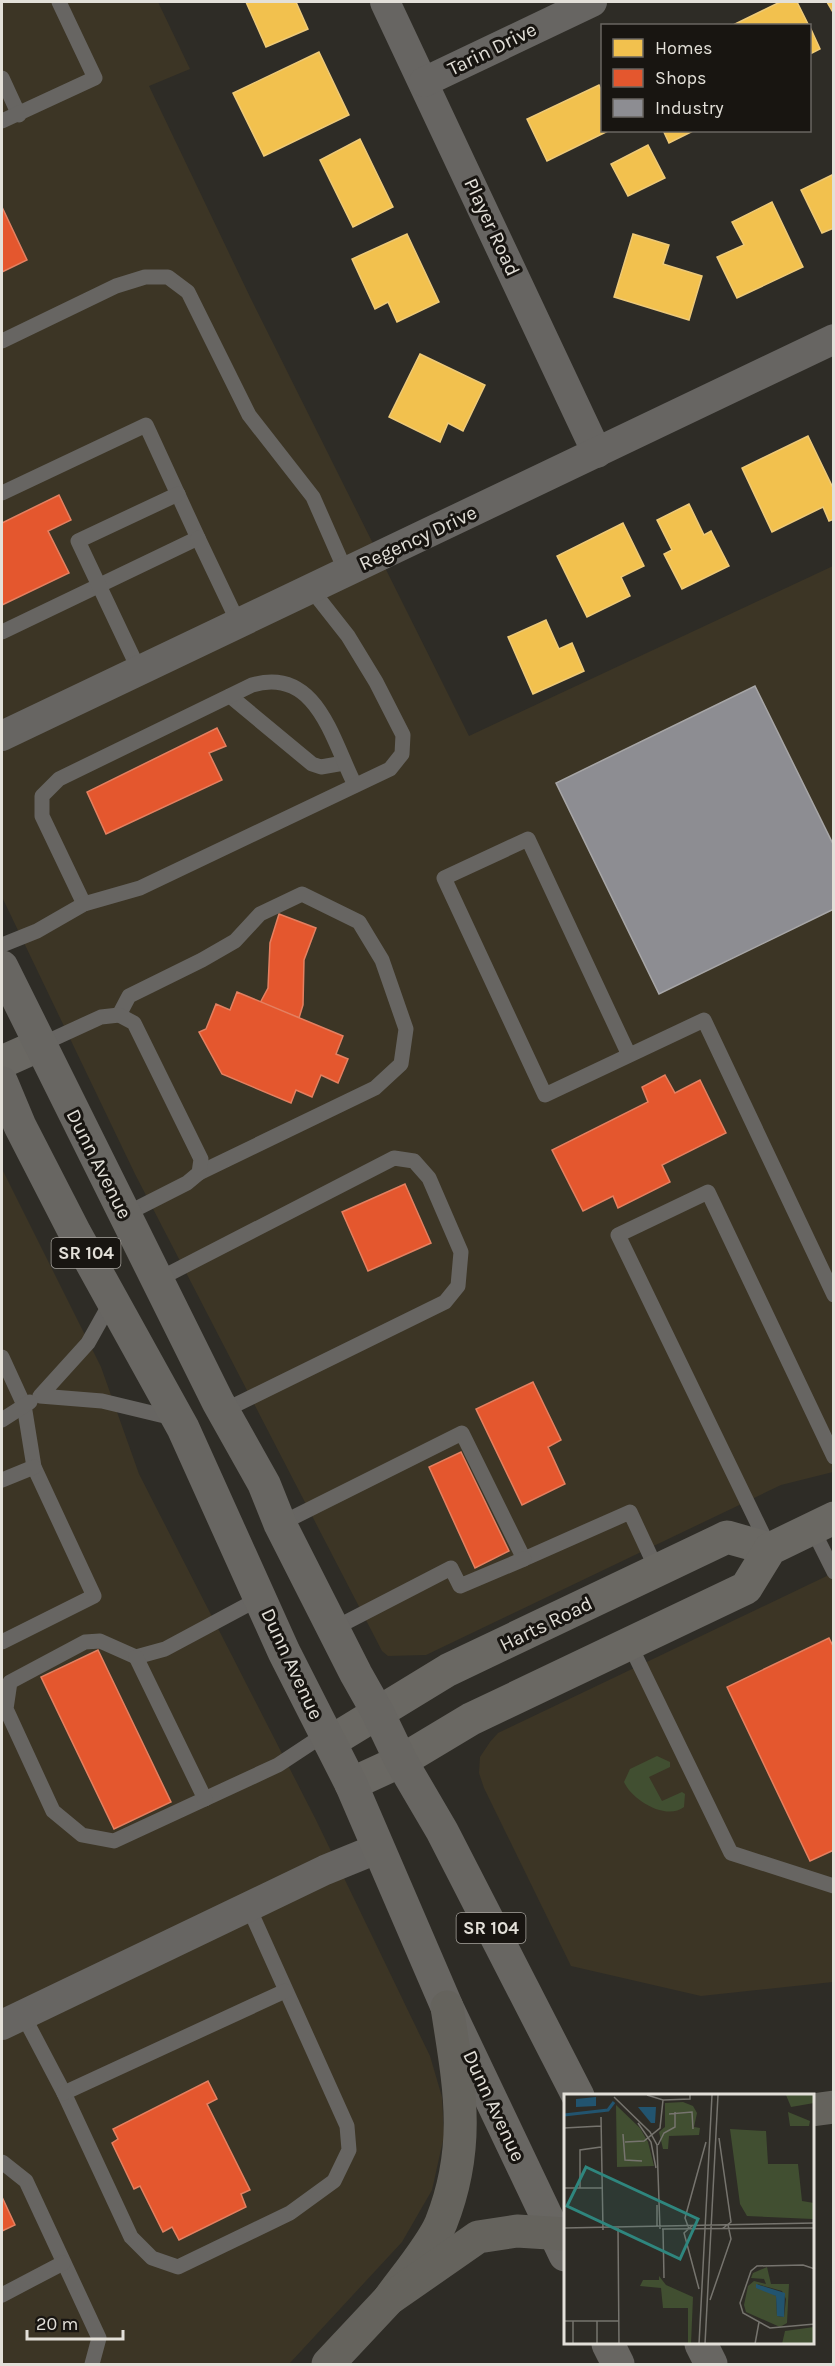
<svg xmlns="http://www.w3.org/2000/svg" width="835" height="2366" font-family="Karla,sans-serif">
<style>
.built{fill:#3c3525}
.green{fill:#414f31}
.homes{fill:#f2c14e;stroke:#eeca78;stroke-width:1.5}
.shops{fill:#e4572e;stroke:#e48061;stroke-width:1.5}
.industry{fill:#8d8d92;stroke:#a7a6a7;stroke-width:1.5}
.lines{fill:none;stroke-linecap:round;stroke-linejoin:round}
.lane{stroke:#676562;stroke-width:15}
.street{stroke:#676562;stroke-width:30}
.secondary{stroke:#6a6863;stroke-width:33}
.primary{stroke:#686662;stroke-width:33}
.highway{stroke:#65635d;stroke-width:33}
.labels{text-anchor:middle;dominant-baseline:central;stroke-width:6;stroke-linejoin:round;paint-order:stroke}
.shield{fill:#181511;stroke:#a6a39d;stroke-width:1.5}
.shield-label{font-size:18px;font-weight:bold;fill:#e3e0d9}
.street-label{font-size:20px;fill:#e3e0d9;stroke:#181511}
.inset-river{fill:none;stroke:#22546f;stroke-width:3}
.inset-road{fill:none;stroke:#76746e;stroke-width:1.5}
.view{fill:#2f867e;fill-opacity:0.15;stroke:#2f867e;stroke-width:3}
.inset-edge{fill:none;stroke:#e3e0d9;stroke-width:3}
</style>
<rect width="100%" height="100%" fill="#2e2c26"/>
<g class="built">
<path d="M2,2H158L190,69L149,86L251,299L469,736L833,566V1472L781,1485L426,1655L388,1656L382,1651L135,1174L2,897Z"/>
<path d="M2,1169L101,1367L139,1474L316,1820L430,2056L442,2097L444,2136L432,2190L402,2242L289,2364H2Z"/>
<path d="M833,1573V1982L701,1996L571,1966L484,1788L479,1773L480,1757L490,1742L498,1733Z"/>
</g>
<path class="green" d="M657,1756L670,1762V1767L649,1777L662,1801L682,1792L685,1794L684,1807C666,1821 632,1800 624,1782L630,1769Z"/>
<g class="homes">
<path d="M246,2H296L308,29L266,47Z"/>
<path d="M780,2H797L809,26H731Z"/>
<path d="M827,2H834V14Z"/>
<path d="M810,27L820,49L810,54Z"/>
<path d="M319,52L349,115L264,156L233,93Z"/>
<path d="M599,85L602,92V130H610L547,161L527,119Z"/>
<path d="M663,130H695L669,143Z"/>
<path d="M360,139L393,207L353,227L320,160Z"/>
<path d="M648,145L665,178L628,196L611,164Z"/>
<path d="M834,174V228L822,233L801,190Z"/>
<path d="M772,202L803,267L737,298L717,257L744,245L732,222Z"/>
<path d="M407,234L439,302L397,322L388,302L375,309L352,259Z"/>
<path d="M633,234L669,245L663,264L702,276L689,320L614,297Z"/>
<path d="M420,354L485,385L463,431L448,423L440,442L389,417Z"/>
<path d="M808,436L834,490V519L829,521L823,507L772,532L742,468Z"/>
<path d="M689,504L704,535L711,531L729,566L682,589L664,554L672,550L657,520Z"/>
<path d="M623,523L644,566L621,577L630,596L587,617L557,556Z"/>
<path d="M546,620L559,649L572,643L584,671L533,694L508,637Z"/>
</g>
<g class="shops">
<path d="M2,207L27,260L2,272Z"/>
<path d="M59,495L71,520L48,531L69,573L2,605V523Z"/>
<path d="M217,728L226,746L209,753L222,780L106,834L87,792Z"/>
<path d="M279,914L316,928L304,960L303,1005L299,1018L260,1003L268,988L270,943Z"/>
<path d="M237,992L343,1036L336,1054L348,1059L338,1083L321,1075L312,1097L296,1090L291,1103L222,1074L199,1032L206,1029L216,1004L230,1010Z"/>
<path d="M665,1075L675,1093L700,1080L726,1133L662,1165L670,1182L618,1208L613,1196L583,1211L552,1150L648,1102L642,1087Z"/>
<path d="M405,1184L431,1243L368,1271L342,1212Z"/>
<path d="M533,1382L561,1440L548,1447L565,1484L522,1505L476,1409Z"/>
<path d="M461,1452L509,1551L475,1568L429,1467Z"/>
<path d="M829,1638L834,1648V1850L810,1861L727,1687Z"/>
<path d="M98,1650L171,1802L114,1829L41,1677Z"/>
<path d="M208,2081L217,2099L207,2104L250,2190L241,2194L246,2207L179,2240L172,2227L163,2232L140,2186L134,2189L112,2143L118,2139L113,2129Z"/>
<path d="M2,2197L15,2225L2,2231Z"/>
</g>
<path class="industry" d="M755,686L834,846V909L659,994L556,783Z"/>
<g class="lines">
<g class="lane">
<path d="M2,78L19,115"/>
<path d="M2,121L95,78L59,2"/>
<path d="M2,341L116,286L145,277H168L188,292L249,415L313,497L346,572"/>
<path d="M2,493L146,425L198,538L2,632"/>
<path d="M198,538L238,622"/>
<path d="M139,670L78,541L178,494"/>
<path d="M230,696L312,764L321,767L344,763"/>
<path d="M84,904L42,816V796L59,779L252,685C317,666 332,740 355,785"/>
<path d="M2,945L37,931L84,904L140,888L390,769L402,754L403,735L376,682L348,636L311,589"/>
<path d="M119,1015L129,996L202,960L235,941L260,914L302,894L359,922L382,960L406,1029L401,1064L375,1088L199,1173"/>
<path d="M40,1045L101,1017L119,1015L134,1023L201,1159L199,1173L187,1183L124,1215"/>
<path d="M629,1055L528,839L444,878L545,1095L704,1020L834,1295"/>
<path d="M157,1280L394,1158L414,1161L429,1178L461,1252L458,1286L445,1302L223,1411"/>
<path d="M111,1302L88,1343L40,1396L102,1401L177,1419"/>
<path d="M2,1357L24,1405L34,1467L94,1596L2,1642"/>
<path d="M2,1420L30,1402"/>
<path d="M2,1480L34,1467"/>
<path d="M280,1524L462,1433L524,1559L630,1512L657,1570"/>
<path d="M812,1528L834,1572"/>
<path d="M769,1547L618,1235L708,1192L834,1457"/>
<path d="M262,1597L165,1649L136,1657L100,1641L85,1642L10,1682L6,1709L53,1811L82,1835L114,1841L278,1765L325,1734"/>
<path d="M333,1629L451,1568L460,1586L524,1559"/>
<path d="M630,1645L731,1853L834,1886"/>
<path d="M136,1657L205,1799"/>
<path d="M23,2015L64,2093L131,2237L152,2258L178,2267L290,2213L334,2181L349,2150L347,2126L249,1908"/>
<path d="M64,2093L285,1991"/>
<path d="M2,2162L26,2181L99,2338L92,2364"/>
<path d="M2,2295L63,2263"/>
</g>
<g class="street">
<path d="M385,2L597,453"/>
<path d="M424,82L592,2"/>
<path d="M2,736L834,339"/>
<path d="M2,2025L325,1870L379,1848"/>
</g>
<g class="secondary">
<path d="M2,1062L40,1045"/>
<path d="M330,1742L448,1670L727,1537L770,1549"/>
<path d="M351,1784L401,1761L471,1719L746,1588L770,1549L834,1518"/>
</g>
<g class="primary">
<path d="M2,967L218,1402L264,1484L280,1524L356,1674L378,1713L401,1761L442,1831L578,2096"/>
<path d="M2,1083L20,1126L75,1233L183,1428L284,1652L351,1784L447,2007L565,2255"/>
<path d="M608,2344L618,2364"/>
<path d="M701,2344L711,2364"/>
</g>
<g class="highway">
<path d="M812,2110L834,2107"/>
<path d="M389,2299C404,2278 432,2245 441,2223C472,2145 459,2085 447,2007"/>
<path d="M328,2364L389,2299L478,2237L517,2231L565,2234"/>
</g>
</g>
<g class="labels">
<g class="shield">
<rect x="51.5" y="1238" width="69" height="30" rx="4.5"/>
<rect x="456.5" y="1913" width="69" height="30" rx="4.5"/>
</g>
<g class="shield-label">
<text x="86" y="1253">SR 104</text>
<text x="491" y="1928">SR 104</text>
</g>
<g class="street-label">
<text transform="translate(492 49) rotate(-26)">Tarin Drive</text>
<text transform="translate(492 227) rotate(65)">Player Road</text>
<text transform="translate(418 538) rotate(-25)">Regency Drive</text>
<text transform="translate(99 1164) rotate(63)">Dunn Avenue</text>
<text transform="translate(546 1624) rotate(-26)">Harts Road</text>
<text transform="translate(292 1664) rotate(65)">Dunn Avenue</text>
<text transform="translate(494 2106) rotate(65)">Dunn Avenue</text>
</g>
</g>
<g transform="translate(564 2094)">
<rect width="250" height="250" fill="#2e2c26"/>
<path d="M222,1H250V9L227,13ZM119,8L129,12L133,19L130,33L136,34L135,41L105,42L104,55H99L95,38L101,33V9ZM52,11L76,34L84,48L90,72L53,73ZM224,18L246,27L245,32H226ZM166,35L202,37L204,70H234L238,107L250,109L249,125L183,122L176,110ZM203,173L207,190H225L223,229L216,233L182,218L180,211L184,192L190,187L202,190L200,185L187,184L189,179ZM193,190L218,197L222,205L220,223L213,222L212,202ZM95,182L102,191L129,203L127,250H124V214H99L97,194L76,192L79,186H95ZM250,233V250H218L221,237Z" fill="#414f31" fill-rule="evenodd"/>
<path d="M32,3V12L12,13V5ZM74,13H92L91,29H87ZM192,190L221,199L220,223L213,222L212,202L192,194Z" fill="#22546f"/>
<path class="inset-river" d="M0,21L44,16L50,8"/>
<path class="inset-road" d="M83,1L99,6L126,5V1M50,3L86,38L93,51L96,135M105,20L128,18L129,35M37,23L39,136M74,29L87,48L92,74M0,34L37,32M59,40L61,66L78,67M155,44L167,128L158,135M61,48L80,47L96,34L99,6M94,51L100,39L111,33V18M0,94H38M16,94V56L37,53M129,131L120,139L135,195M93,133V111M0,134L251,129M54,134L55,250M98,135L251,134M99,135L100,184M125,135L121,124L142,48M251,175L239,171L193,172L187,177L176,209L179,219L206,234L251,230M146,206L167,145L164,131M0,227H55M9,227V250M33,227V250M135,250L148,1M141,250L154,1M191,250L195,228"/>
<path class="view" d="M22,73L134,125L116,165L3,112Z"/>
<rect width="250" height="250" class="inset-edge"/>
</g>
<rect width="835" height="2366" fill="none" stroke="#e3e0d9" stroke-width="6"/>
<rect x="601" y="24" width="210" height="108" fill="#181511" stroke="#696661" stroke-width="1.5"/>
<rect x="613" y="39" width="30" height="18" fill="#f2c14e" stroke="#696661" stroke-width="1.5"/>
<text x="655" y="54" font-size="18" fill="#e3e0d9">Homes</text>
<rect x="613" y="69" width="30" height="18" fill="#e4572e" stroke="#696661" stroke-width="1.5"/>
<text x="655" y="84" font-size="18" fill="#e3e0d9">Shops</text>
<rect x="613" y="99" width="30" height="18" fill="#8d8d92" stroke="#696661" stroke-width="1.5"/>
<text x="655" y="114" font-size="18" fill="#e3e0d9">Industry</text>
<path d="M27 2330v9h96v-9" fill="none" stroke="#e3e0d9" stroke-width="3"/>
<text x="36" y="2330" font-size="18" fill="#e3e0d9" stroke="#181511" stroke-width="4.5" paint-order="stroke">20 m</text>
</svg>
